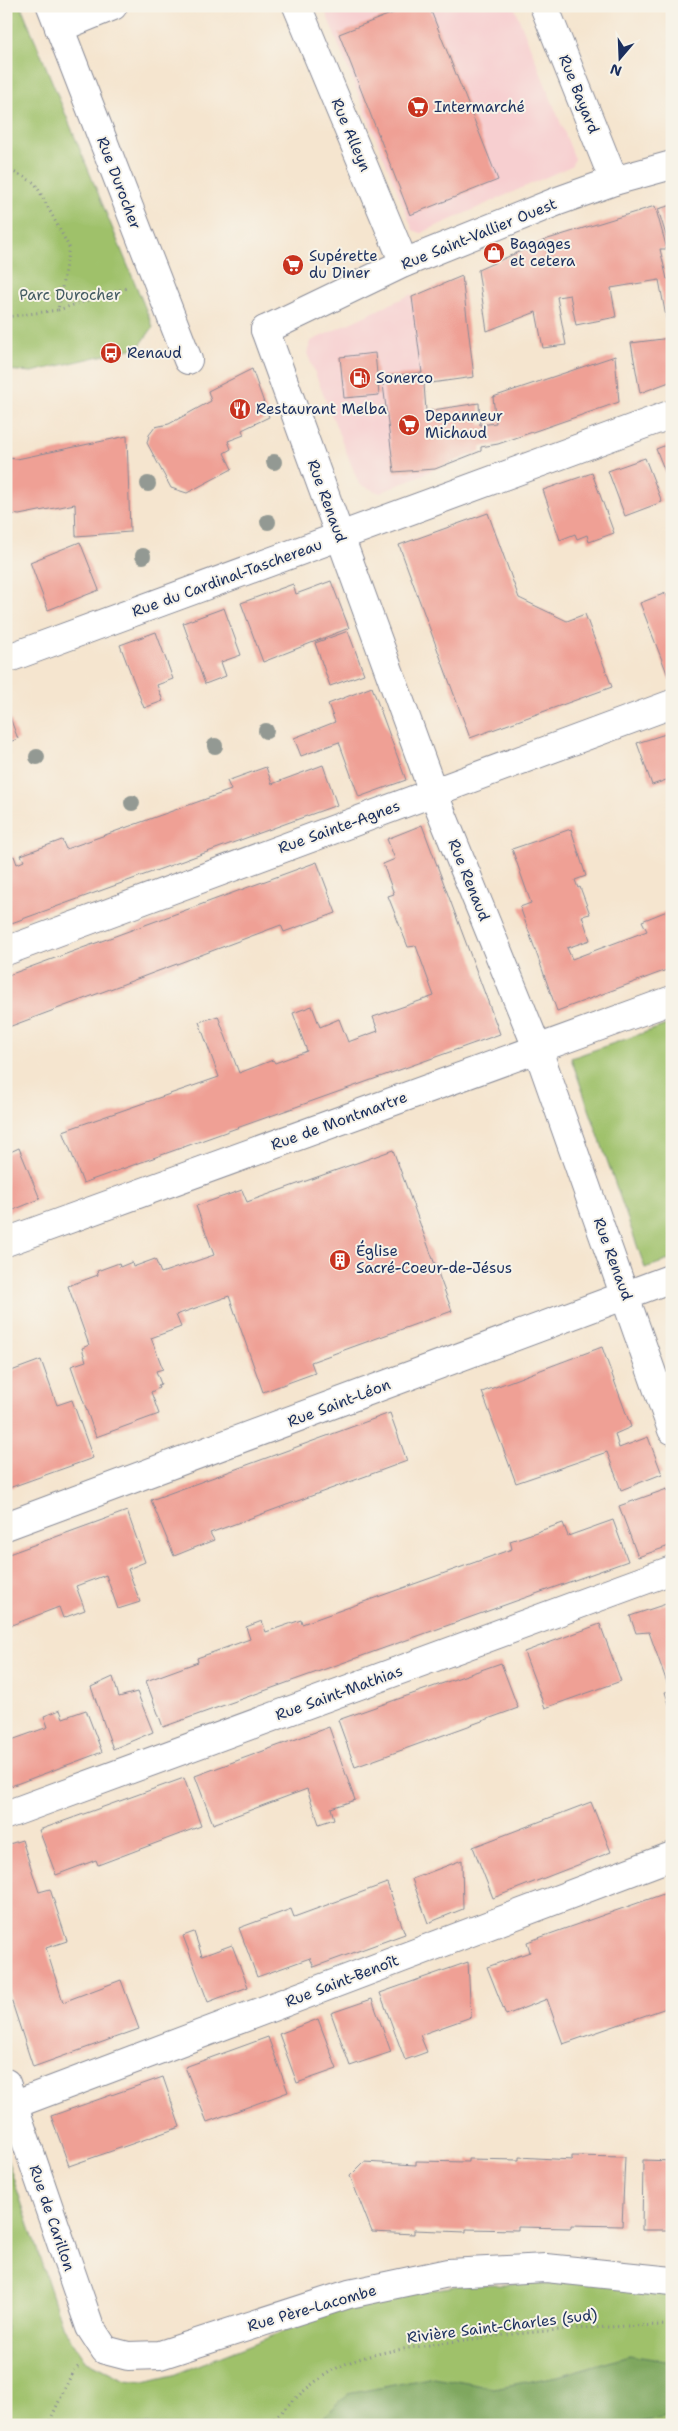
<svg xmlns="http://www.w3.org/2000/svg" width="678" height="2431" font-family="'Shantell Sans',sans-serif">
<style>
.built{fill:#f7cfd0}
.green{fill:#9fc16a;stroke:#5d7864}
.forest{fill:#7fa75e;stroke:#4d6b5e}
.building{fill:#efa095}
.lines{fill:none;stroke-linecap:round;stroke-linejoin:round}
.street-casing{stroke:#888a96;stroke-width:30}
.secondary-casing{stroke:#888a96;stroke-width:30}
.path{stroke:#888a96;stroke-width:3;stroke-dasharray:1 4;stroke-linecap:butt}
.street{stroke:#fff;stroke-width:28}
.secondary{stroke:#fff;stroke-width:28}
.tree{fill:#939993}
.labels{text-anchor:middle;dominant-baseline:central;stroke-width:4;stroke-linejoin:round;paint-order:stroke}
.street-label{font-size:15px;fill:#1b2f5e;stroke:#f7f3e8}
.poi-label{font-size:15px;fill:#1b2f5e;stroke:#f7f3e8;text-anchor:start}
.park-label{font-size:15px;fill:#435b62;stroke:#f7f3e8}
</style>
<rect width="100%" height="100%" fill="#f7f3e8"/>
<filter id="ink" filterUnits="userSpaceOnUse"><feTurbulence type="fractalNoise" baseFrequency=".02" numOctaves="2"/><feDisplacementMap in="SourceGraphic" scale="10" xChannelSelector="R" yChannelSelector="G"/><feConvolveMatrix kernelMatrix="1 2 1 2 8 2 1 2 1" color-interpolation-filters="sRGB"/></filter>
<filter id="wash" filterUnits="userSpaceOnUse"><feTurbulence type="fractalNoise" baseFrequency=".0096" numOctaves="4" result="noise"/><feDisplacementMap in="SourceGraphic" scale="20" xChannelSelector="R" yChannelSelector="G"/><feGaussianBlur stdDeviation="1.12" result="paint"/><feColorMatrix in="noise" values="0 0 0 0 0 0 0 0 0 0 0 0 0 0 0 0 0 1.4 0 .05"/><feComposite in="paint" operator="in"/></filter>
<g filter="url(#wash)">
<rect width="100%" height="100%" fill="#f5e5cf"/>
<g class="built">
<path d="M323,6H514L575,159L571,166L421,233L413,230Z"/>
<path d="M412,294L435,469L380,493L359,484L307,353L311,341Z"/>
</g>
<g class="green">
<path d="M6,6H21L153,327L139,347L32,372L6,370Z"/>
<path d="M672,1023V1259L645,1268L571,1058Z"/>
<path d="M6,2156L63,2328L85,2360L125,2380L144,2382L173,2375L362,2301L462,2285L584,2282L672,2290V2425H6Z"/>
</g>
<path class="forest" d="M629,2355L672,2362V2416L627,2425H315L348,2394L434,2377L494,2388L558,2376Z"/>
<g id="blocks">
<g class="building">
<path d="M411,6H429L498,180L410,215L339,34Z"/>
<path d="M672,205V251L671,252L658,209Z"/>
<path d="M655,206L667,249H660L667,279L672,278V381L640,393L631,343L670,338L659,280L611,288L616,317L576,325L570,295L557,297L566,345L543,348L536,312L487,331L478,270L548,239Z"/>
<path d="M462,276L474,377L424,384L426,411L479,403L480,425L496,423L493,397L615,356L619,402L498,444L481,447V451L435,469L394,472L382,376L422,373L412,297Z"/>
<path d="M375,353L379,395L344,398L340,357Z"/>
<path d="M252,369L269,417L242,430L244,435L228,441L231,449L224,453L232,469L187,493L171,488L147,443L149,435L155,427L169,424L211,401L208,391Z"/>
<path d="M127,436L130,532L76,536L75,504L19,515L6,513V458L17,459Z"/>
<path d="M672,443V489L656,449Z"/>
<path d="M645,458L662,502L625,516L608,471Z"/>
<path d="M592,473L614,533L589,542L587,535L577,539L575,534L560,540L543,490Z"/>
<path d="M488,513L519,598L567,621L585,614L612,687L470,738L399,545Z"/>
<path d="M80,542L99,590L48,610L30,562Z"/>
<path d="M331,581L349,628L263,662L241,603L293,584L296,594Z"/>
<path d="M666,593L672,609L670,681L640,603Z"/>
<path d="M224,608L241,655L221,662L226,676L205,684L183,623Z"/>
<path d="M348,631L364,674L330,686L315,643Z"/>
<path d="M156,632L173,679L157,685L163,701L144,708L120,645Z"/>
<path d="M372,687L406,780L359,797L339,742L301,756L294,738L335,722L328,704Z"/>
<path d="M6,707L18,739L6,743Z"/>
<path d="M672,732V778L652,785L637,743Z"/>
<path d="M323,765L337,805L6,925V859L14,856L17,864L24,861L21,855L62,840L66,849L231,790L227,781L266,767L272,784Z"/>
<path d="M422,825L500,1034L83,1183L63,1131L219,1077L199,1022L218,1016L239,1073L273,1060L275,1063L307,1051L293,1013L312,1006L320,1027L339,1019L348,1042L378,1031L373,1017L434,996L416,946L408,947L388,896L394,894L383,864L395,859L387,839Z"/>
<path d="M571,829L586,876L575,880L578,888L580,887L590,914L582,916L590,940L567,948L572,959L647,931L642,921L672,909V968L557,1011L520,907L531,903L512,849Z"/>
<path d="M317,862L336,913L284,932L281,925L6,1028V976Z"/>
<path d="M19,1148L40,1199L6,1213V1154Z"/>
<path d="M393,1150L452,1311L311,1362L315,1373L263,1392L229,1296L176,1315L181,1327L151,1338L163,1369L156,1371L161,1384L158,1385L159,1388L151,1392L159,1414L96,1437L71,1366L86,1361L82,1348L89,1345L68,1286L98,1275L97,1271L119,1263L120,1267L132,1262L133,1267L155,1259L161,1273L214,1255L196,1206L242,1190L247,1202Z"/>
<path d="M602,1347L631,1427L615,1434L619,1448L648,1437L662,1474L621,1490L607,1452L516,1483L482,1392Z"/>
<path d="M41,1360L57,1405L72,1400L93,1458L6,1489V1373Z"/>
<path d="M390,1413L407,1461L210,1533L214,1540L174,1556L151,1500Z"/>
<path d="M667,1489L672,1502V1545L638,1557L619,1506Z"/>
<path d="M127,1511L145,1562L128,1569L140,1602L118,1609L106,1575L76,1586L85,1610L63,1618L59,1607L9,1626L6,1618V1555Z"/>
<path d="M613,1520L628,1561L163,1727L146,1681L198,1662L197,1658L250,1639L246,1627L262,1621L266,1632L301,1620L302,1624L512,1549L510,1541L563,1523L568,1536Z"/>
<path d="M672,1602V1710H671L665,1692L670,1691L649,1632L636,1633L630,1616Z"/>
<path d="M600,1624L621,1681L545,1708L524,1652Z"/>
<path d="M501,1663L518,1708L355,1767L338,1720Z"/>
<path d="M113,1677L119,1697L137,1692L153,1732L113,1749L91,1687Z"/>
<path d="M60,1710L63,1718L86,1710L102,1752L11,1786L6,1774V1742L48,1727L44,1716Z"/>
<path d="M329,1727L355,1800L331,1808L334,1819L319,1824L307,1789L213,1824L195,1776Z"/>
<path d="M184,1778L201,1826L98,1865L96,1860L56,1875L39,1830Z"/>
<path d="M591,1802L611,1852L493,1898L473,1847Z"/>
<path d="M22,1840L39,1892L50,1889L67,1941L46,1948L63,2002L121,1980L139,2029L33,2067L6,1984V1845Z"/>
<path d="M462,1860L463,1909L428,1923L412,1879Z"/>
<path d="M387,1883L405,1934L314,1967L310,1958L257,1977L239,1928L291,1909L294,1917Z"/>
<path d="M672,1891V2006L563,2044L547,1999L506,2015L487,1967L530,1952L527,1942Z"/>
<path d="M194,1932L202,1956L232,1945L248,1987L208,2002L183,1936Z"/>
<path d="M468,1962L471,2017L420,2035L427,2052L405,2060L380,1993Z"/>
<path d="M372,1999L391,2052L350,2066L331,2013Z"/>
<path d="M318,2019L337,2069L297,2083L279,2034Z"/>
<path d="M268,2037L288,2092L207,2122L185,2067Z"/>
<path d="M163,2077L180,2127L69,2166L51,2116Z"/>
<path d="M572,2156L625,2157L622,2226L571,2225V2228L518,2227V2230L466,2229V2232L414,2230V2234L372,2232L350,2176L364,2162L416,2165V2161L468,2162V2159L519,2160V2157L572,2160Z"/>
<path d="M643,2160L672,2161V2230H642Z"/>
</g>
</g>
</g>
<g filter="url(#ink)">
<use href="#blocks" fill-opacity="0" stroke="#888a96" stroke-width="1"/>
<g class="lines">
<g class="street-casing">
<g id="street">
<path d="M51,6L188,360"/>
<path d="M297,6L404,263"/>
<path d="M544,6L614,181"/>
<path d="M59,28L113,6"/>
<path d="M265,330L433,792L538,1050L672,1430"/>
<path d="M6,659L672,414"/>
<path d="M6,951L672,704"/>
<path d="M6,1242L672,1000"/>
<path d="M6,1526L672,1278"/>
<path d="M6,1815L672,1570"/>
<path d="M6,2083L90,2327L105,2350L128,2356L160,2355L349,2294L448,2273L546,2268L672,2281"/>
<path d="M13,2105L672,1856"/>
</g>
</g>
<g class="secondary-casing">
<path id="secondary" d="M265,330L404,263L558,201L614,181L672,165"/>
</g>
<g class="path">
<path d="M6,168L35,183L69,247L58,310L6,317"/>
<path d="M58,310L126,288"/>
<path d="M48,2425L73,2371L79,2366"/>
<path d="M267,2425C290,2404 313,2379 341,2366C368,2353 408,2348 437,2344C516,2332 593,2326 672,2325"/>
</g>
<use href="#street" class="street"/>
<use href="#secondary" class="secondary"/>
</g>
<g class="tree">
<circle cx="274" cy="462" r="8"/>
<circle cx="148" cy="484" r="8"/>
<circle cx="268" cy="522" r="8"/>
<circle cx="143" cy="556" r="8"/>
<circle cx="266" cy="731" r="8"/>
<circle cx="215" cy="746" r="8"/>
<circle cx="37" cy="757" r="8"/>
<circle cx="132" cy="803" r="8"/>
</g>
</g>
<defs>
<g id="supermarket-disc" transform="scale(1.125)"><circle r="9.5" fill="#c8321e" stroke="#f7f3e8"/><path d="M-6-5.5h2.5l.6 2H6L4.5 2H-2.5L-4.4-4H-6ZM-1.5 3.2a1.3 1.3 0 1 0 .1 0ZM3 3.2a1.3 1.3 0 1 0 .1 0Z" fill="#fff"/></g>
<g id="shop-disc" transform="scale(1.125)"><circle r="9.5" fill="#c8321e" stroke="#f7f3e8"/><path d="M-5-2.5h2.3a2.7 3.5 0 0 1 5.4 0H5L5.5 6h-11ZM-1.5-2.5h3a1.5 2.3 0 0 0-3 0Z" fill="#fff"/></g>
<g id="bus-disc" transform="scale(1.125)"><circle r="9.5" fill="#c8321e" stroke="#f7f3e8"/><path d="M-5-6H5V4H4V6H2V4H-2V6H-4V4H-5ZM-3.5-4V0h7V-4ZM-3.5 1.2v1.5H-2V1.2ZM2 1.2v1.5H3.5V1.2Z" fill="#fff"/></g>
<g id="fuel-disc" transform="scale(1.125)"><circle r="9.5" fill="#c8321e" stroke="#f7f3e8"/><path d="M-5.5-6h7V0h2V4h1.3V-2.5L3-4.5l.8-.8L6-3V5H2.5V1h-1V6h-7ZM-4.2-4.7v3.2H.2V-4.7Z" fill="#fff"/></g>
<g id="restaurant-disc" transform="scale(1.125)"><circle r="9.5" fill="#c8321e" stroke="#f7f3e8"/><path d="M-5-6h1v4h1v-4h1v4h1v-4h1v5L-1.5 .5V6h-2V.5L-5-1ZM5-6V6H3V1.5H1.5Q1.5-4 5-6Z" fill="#fff"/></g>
<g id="building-disc" transform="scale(1.125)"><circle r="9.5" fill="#c8321e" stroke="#f7f3e8"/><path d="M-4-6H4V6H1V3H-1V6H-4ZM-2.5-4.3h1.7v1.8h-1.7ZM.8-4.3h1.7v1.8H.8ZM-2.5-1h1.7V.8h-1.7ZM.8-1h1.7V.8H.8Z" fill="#fff"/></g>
</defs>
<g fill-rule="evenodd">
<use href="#supermarket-disc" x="418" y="107"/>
<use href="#shop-disc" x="494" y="253"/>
<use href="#supermarket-disc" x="293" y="265"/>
<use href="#bus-disc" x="111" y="353"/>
<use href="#fuel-disc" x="360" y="378"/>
<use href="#restaurant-disc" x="240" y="409"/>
<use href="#supermarket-disc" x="409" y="425"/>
<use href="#building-disc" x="340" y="1260"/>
</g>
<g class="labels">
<g class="street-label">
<text transform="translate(579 94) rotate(68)">Rue Bayard</text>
<text transform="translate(351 135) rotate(67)">Rue Alleyn</text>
<text transform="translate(119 183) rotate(69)">Rue Durocher</text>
<text transform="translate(479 234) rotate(-22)">Rue Saint-Vallier Ouest</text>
<text transform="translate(327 501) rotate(70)">Rue Renaud</text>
<text transform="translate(227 578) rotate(-20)">Rue du Cardinal-Taschereau</text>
<text transform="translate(339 827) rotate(-20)">Rue Sainte-Agnes</text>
<text transform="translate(469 880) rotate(68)">Rue Renaud</text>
<text transform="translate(339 1121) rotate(-20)">Rue de Montmartre</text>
<text transform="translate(613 1259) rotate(70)">Rue Renaud</text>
<text transform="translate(339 1403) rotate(-21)">Rue Saint-Léon</text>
<text transform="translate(339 1693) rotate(-20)">Rue Saint-Mathias</text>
<text transform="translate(342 1981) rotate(-21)">Rue Saint-Benoît</text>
<text transform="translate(52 2218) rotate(71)">Rue de Carillon</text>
<text transform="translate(312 2308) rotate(-16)">Rue Père-Lacombe</text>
<text transform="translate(502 2326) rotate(-7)">Rivière Saint-Charles (sud)</text>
</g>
<g class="poi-label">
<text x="434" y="107">Intermarché</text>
<text x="510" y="244">Bagages<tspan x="510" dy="17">et cetera</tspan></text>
<text x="309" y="256">Supérette<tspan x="309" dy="17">du Diner</tspan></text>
<text x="127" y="353">Renaud</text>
<text x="376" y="378">Sonerco</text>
<text x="256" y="409">Restaurant Melba</text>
<text x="425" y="416">Depanneur<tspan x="425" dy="17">Michaud</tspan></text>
<text x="356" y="1251">Église<tspan x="356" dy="17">Sacré-Coeur-de-Jésus</tspan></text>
</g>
<g class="park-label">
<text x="70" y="295">Parc Durocher</text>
</g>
</g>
<rect width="678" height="2431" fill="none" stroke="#f7f3e8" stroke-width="25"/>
<g transform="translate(620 58) rotate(199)" stroke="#f7f3e8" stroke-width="4" paint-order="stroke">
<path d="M0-4L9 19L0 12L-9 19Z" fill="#1b2f5e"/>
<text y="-8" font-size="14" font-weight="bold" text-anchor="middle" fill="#1b2f5e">N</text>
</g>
</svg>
